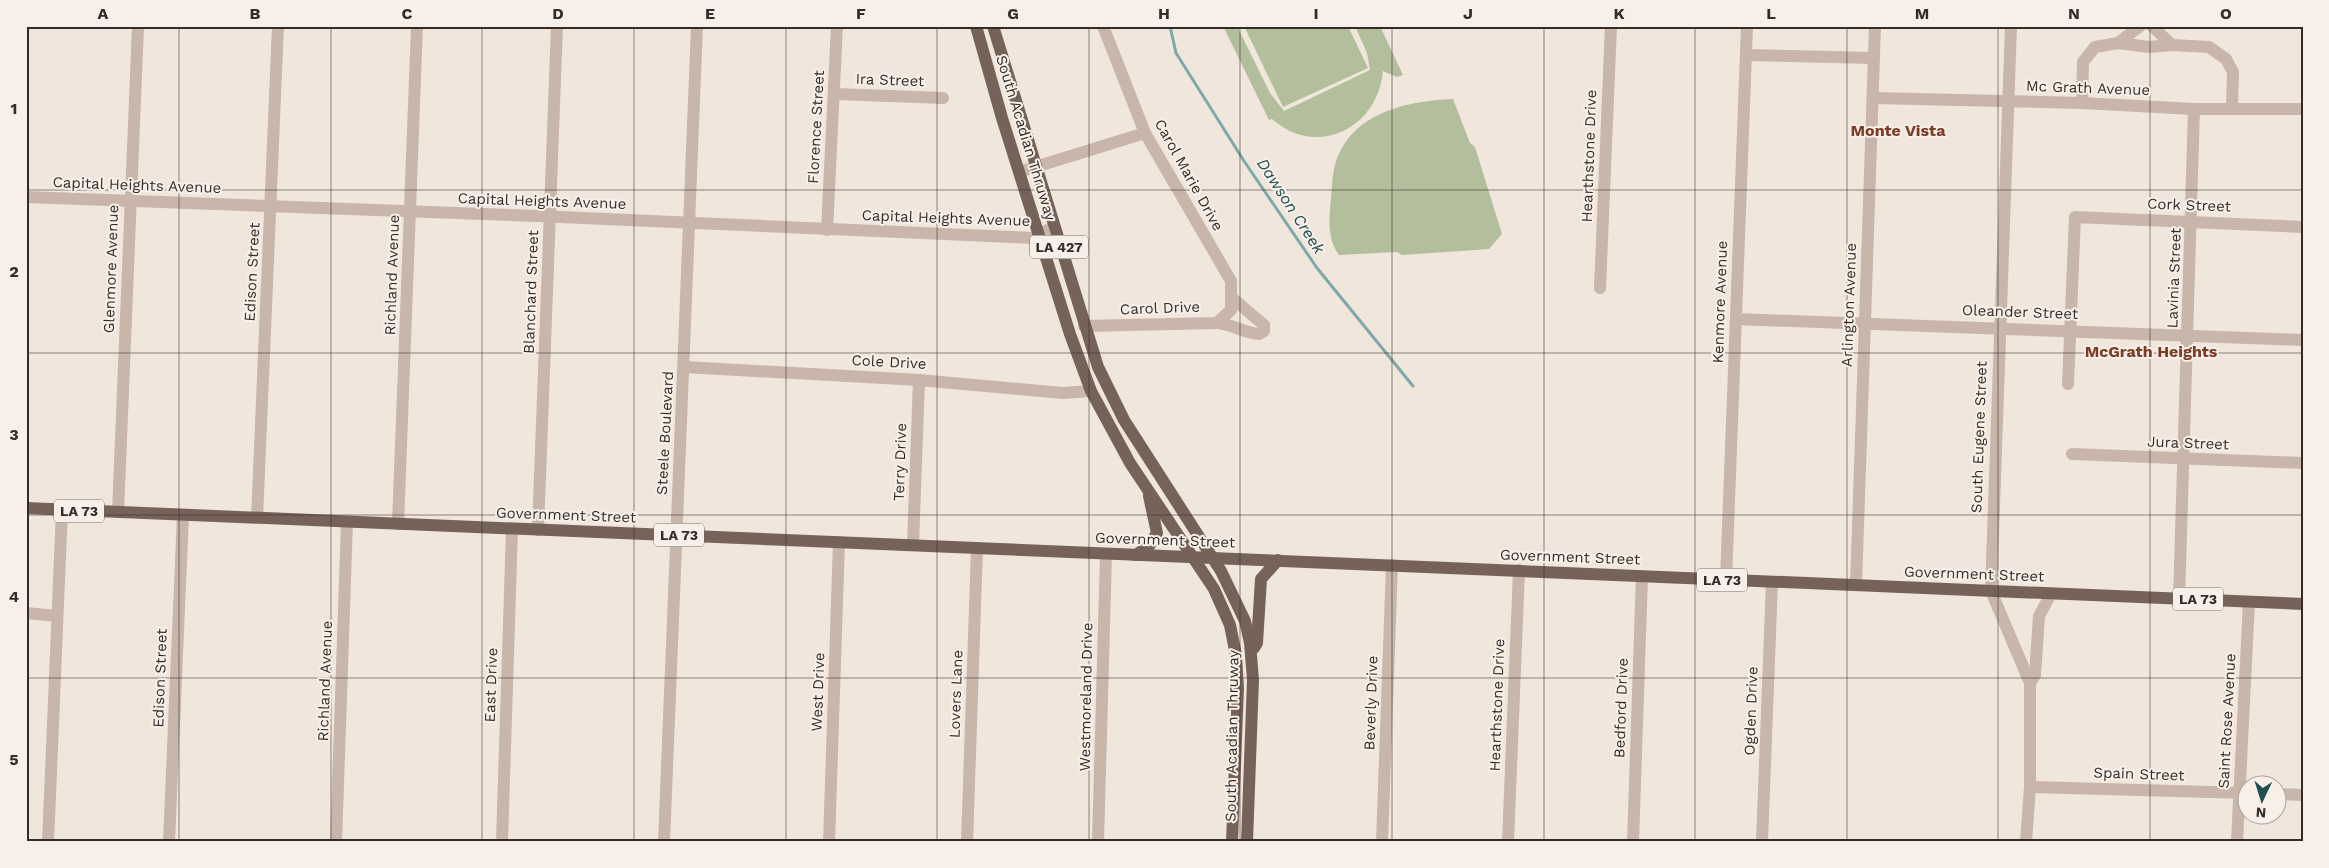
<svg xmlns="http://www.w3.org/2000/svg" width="2329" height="868" font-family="'Work Sans',sans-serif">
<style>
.green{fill:#b3be9d}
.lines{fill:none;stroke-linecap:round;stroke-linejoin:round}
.stream{stroke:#7da9aa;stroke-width:3}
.minor{stroke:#c7b6a9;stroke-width:12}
.major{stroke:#75635a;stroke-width:12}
.grid{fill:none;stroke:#342c28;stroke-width:1;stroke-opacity:0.55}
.labels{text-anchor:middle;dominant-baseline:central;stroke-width:4;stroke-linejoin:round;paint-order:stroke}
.shield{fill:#f8f0e8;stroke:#6f6762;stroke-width:1}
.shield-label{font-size:14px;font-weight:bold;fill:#342c28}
.street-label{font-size:15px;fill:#342c28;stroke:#f8f0e8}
.neighbourhood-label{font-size:16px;font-weight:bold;fill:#7d3c28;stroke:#f8f0e8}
.water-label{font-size:16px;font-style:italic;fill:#214f53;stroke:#f8f0e8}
.neatline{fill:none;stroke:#342c28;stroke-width:2}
.grid-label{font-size:16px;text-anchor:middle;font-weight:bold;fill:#342c28}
</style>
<rect width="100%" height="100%" fill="#f0e6dc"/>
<g class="green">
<path d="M1223,26H1237L1270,93L1284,111L1370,70L1367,53L1355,26H1380L1403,75L1397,77L1383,71C1378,128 1317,159 1272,119L1269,120Z"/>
<path d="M1244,26H1348L1368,68L1283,107Z"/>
<path d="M1453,99L1470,143L1475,147L1502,234L1489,249L1402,255L1397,252L1339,255C1327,238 1329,219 1331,199C1332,188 1332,176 1335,165C1350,113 1406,101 1453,99Z"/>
</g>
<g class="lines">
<path class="stream" d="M1170,26L1176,53L1244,161L1317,268L1413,386"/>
<g class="minor">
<path d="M2011,26L1991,591L2030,683V787L2026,842"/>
<path d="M2152,26L2172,45L2209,47L2226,59L2233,72L2232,107"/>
<path d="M2118,43L2149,47L2172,45"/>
<path d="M1746,55L1874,58"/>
<path d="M835,94L943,98"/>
<path d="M1873,98L2082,103L2194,109H2303"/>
<path d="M2082,103L2083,62L2095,47L2118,43L2140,26"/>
<path d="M1019,172L1145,133"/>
<path d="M26,197L538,216L1034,238L1053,227"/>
<path d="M827,230L837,26"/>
<path d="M1600,288L1611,26"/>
<path d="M1736,319L2303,340"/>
<path d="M1217,323C1232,324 1244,333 1259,334L1264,331V325L1231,297"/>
<path d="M1084,326L1217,323L1231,310V281L1145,133L1103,26"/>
<path d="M685,367L919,380L1063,393L1091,391"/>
<path d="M2068,384L2075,217L2303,227"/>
<path d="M2072,454L2303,463"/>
<path d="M118,512L138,26"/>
<path d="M257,518L278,26"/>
<path d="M398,524L417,26"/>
<path d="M538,530L557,26"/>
<path d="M913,545L919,380"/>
<path d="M1726,580L1747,26"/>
<path d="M1856,585L1875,26"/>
<path d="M2179,598L2194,109"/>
<path d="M26,613L57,616"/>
<path d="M2030,683L2035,675L2039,616L2051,594"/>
<path d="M2030,787L2246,793"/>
<path d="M2276,794L2303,795"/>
<path d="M48,842L62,510"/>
<path d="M169,842L183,515"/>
<path d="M336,842L347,522"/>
<path d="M502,842L512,529"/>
<path d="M664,842L697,26"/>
<path d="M829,842L839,542"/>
<path d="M967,842L977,548"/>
<path d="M1098,842L1106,554"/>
<path d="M1382,842L1392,565"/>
<path d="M1508,842L1519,570"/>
<path d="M1633,842L1642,576"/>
<path d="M1762,842L1772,582"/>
<path d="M2237,842L2249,602"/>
</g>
<g class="major">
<path d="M976,26L1002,118L1070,334L1091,391L1130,463L1214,589L1230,625L1236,655L1238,688L1232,842"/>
<path d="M993,26L1098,367L1124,420L1221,571L1245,621L1250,643L1253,680L1247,842"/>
<path d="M26,508L2303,604"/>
<path d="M1136,555L1149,546L1157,533L1149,496"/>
<path d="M1254,648L1257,643L1261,579L1278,560"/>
</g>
</g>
<path class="grid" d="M179,26V842M331,26V842M482,26V842M634,26V842M786,26V842M937,26V842M1089,26V842M1240,26V842M1392,26V842M1544,26V842M1695,26V842M1847,26V842M1998,26V842M2150,26V842M26,190H2303M26,353H2303M26,515H2303M26,678H2303"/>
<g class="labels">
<g class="shield">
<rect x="1030" y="235.5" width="58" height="23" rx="4"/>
<rect x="54" y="499.5" width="50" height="23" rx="4"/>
<rect x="654" y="523.5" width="50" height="23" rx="4"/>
<rect x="1697" y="568.5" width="50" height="23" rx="4"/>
<rect x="2173" y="587.5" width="50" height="23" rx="4"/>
</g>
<g class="shield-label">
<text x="1059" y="247">LA 427</text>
<text x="79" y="511">LA 73</text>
<text x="679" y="535">LA 73</text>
<text x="1722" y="580">LA 73</text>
<text x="2198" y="599">LA 73</text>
</g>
<g class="street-label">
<text transform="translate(890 80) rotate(2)">Ira Street</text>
<text transform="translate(2088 88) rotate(2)">Mc Grath Avenue</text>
<text transform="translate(816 127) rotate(-87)">Florence Street</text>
<text transform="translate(1026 138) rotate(73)">South Acadian Thruway</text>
<text transform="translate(1589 156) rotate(-88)">Hearthstone Drive</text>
<text transform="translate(1189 175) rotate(61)">Carol Marie Drive</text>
<text transform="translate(137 185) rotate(2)">Capital Heights Avenue</text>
<text transform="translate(542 201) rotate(2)">Capital Heights Avenue</text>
<text transform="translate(2189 205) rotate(2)">Cork Street</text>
<text transform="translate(946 218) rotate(2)">Capital Heights Avenue</text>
<text transform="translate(111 269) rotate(-88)">Glenmore Avenue</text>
<text transform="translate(252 272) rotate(-87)">Edison Street</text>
<text transform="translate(392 275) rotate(-88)">Richland Avenue</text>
<text transform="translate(2174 278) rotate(-88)">Lavinia Street</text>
<text transform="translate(531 292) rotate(-88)">Blanchard Street</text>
<text transform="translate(1720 302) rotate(-88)">Kenmore Avenue</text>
<text transform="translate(1849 305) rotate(-88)">Arlington Avenue</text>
<text transform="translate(1160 308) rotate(-2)">Carol Drive</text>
<text transform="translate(2020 312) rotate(2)">Oleander Street</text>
<text transform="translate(889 362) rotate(3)">Cole Drive</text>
<text transform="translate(665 433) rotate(-87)">Steele Boulevard</text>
<text transform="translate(1979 437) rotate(-88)">South Eugene Street</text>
<text transform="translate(2188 443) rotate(2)">Jura Street</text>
<text transform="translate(900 462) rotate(-88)">Terry Drive</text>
<text transform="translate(566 515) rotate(2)">Government Street</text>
<text transform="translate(1165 540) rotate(2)">Government Street</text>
<text transform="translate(1570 557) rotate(2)">Government Street</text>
<text transform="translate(1974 574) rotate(2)">Government Street</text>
<text transform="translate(160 678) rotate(-88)">Edison Street</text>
<text transform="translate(325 681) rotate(-88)">Richland Avenue</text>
<text transform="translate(491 685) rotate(-88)">East Drive</text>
<text transform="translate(818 692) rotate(-88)">West Drive</text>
<text transform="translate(956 694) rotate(-88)">Lovers Lane</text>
<text transform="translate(1086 697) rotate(-89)">Westmoreland Drive</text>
<text transform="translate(1371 703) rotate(-88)">Beverly Drive</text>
<text transform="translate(1497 705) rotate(-88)">Hearthstone Drive</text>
<text transform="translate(1621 708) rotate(-88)">Bedford Drive</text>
<text transform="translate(1751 711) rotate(-88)">Ogden Drive</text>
<text transform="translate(2227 721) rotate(-87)">Saint Rose Avenue</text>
<text transform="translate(1232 736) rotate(-89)">South Acadian Thruway</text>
<text transform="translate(2139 774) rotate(2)">Spain Street</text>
</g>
<g class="neighbourhood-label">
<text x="1898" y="130">Monte Vista</text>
<text x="2151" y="351">McGrath Heights</text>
</g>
<g class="water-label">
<text transform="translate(1291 206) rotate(57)">Dawson Creek</text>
</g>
</g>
<rect width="2329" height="868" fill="none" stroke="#f8f0e8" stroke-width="55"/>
<g transform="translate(2262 800) rotate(184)"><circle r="24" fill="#f8f0e8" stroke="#aaa29b"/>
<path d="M0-4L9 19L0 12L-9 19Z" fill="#214f53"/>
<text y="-8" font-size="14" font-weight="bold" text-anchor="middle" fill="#342c28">N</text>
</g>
<rect x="28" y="28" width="2274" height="812" class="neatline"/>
<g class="grid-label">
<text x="103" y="19">A</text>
<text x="255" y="19">B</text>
<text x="407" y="19">C</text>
<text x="558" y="19">D</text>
<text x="710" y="19">E</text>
<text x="861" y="19">F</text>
<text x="1013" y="19">G</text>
<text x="1164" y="19">H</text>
<text x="1316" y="19">I</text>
<text x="1468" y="19">J</text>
<text x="1619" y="19">K</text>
<text x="1771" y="19">L</text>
<text x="1922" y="19">M</text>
<text x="2074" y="19">N</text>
<text x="2226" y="19">O</text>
<text x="14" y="114">1</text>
<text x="14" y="277">2</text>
<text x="14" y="440">3</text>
<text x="14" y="602">4</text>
<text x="14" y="765">5</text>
</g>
</svg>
